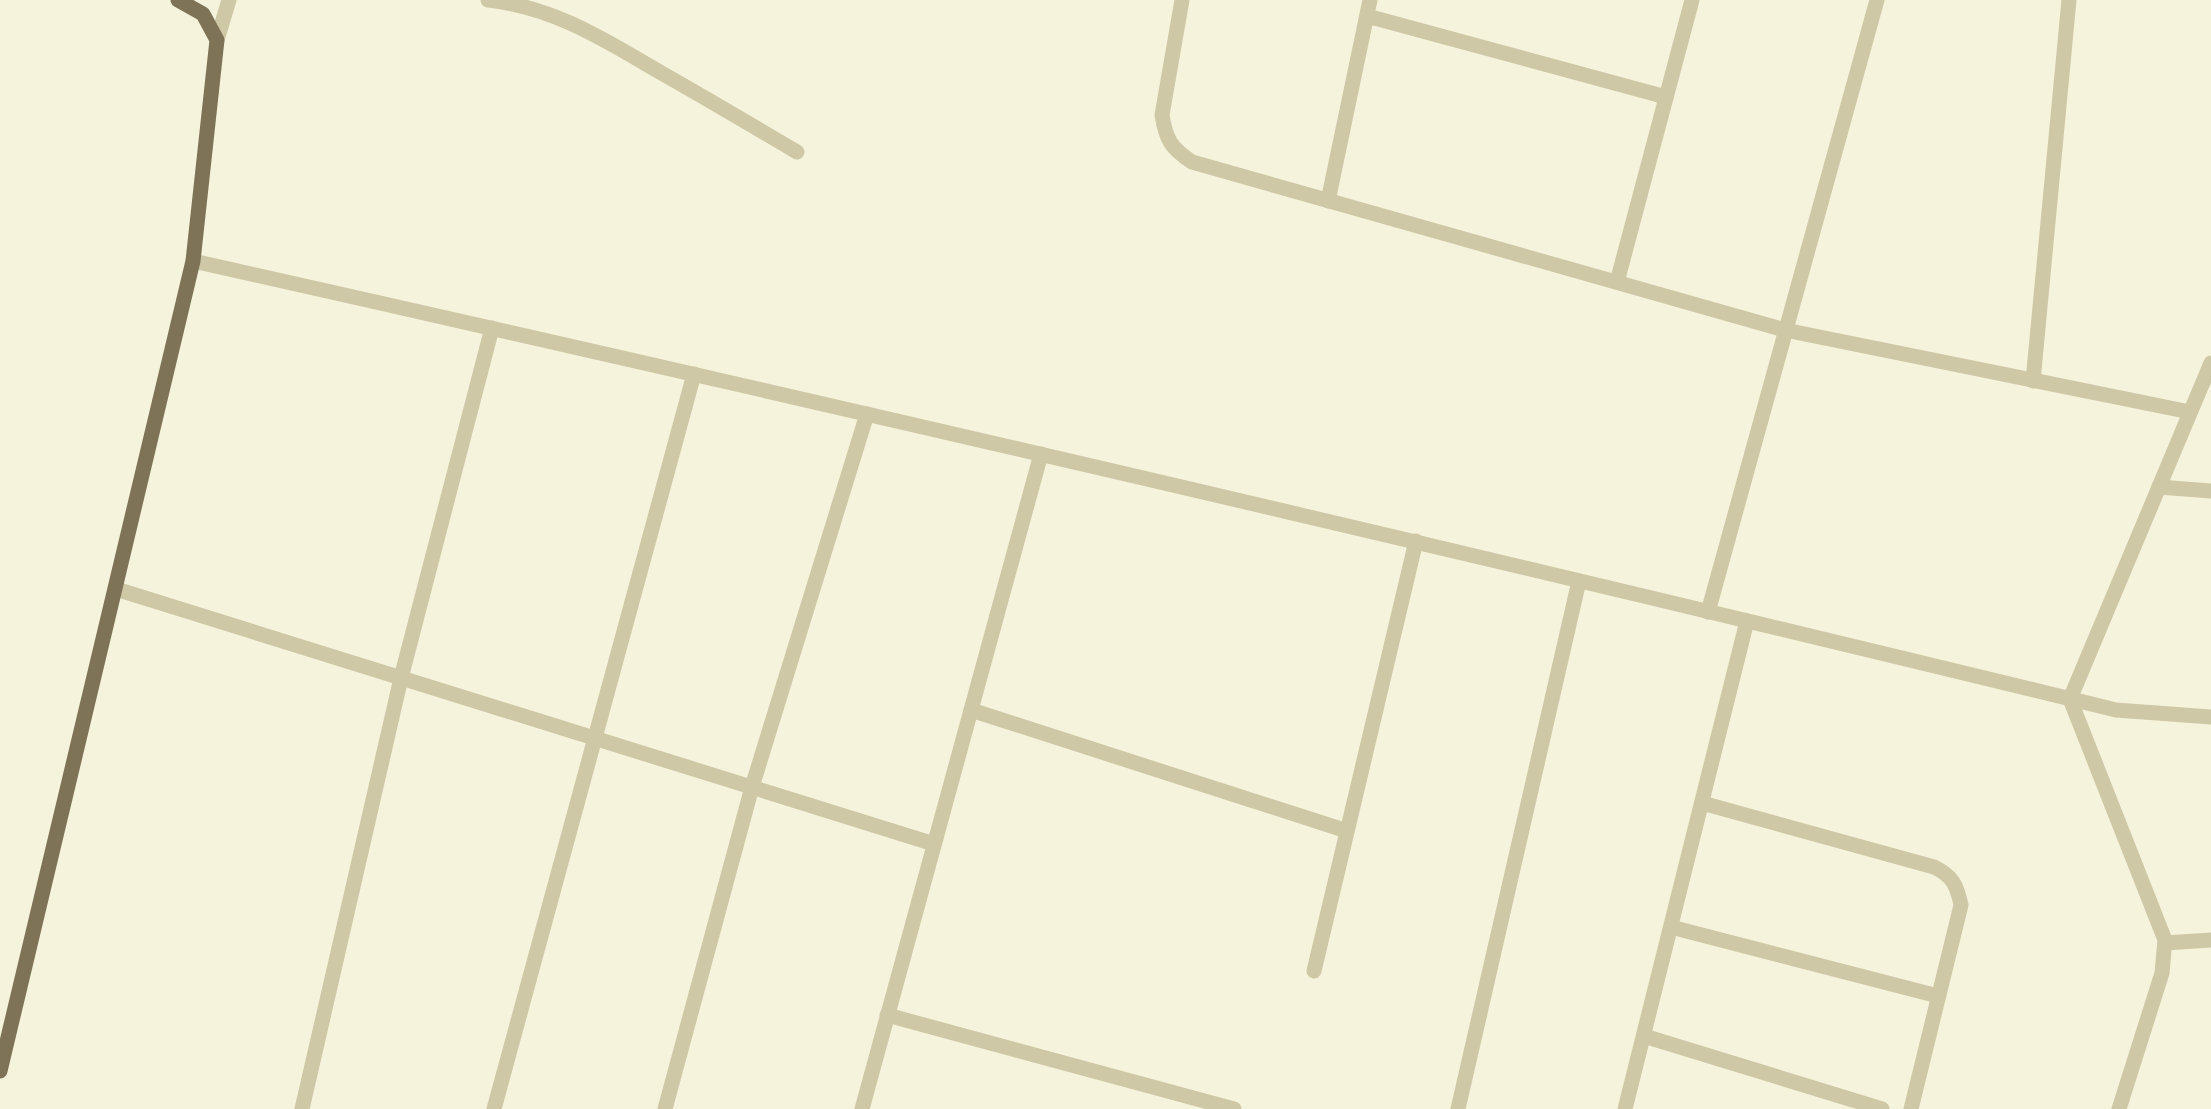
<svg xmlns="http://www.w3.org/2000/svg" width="2211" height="1109" font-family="Karla,sans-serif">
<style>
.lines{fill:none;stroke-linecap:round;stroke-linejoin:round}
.minor{stroke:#cfc8a6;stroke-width:15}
.major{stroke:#7e7357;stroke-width:15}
</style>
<rect width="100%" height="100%" fill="#f5f3dc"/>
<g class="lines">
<g class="minor">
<path d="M488,0C557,8 606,41 665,75C709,100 753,126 797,152"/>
<path d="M1182,0L1162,115C1166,140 1171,148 1192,162L1785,330L2190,412"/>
<path d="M1367,16L1666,97"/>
<path d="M217,40L229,0"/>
<path d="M1328,201L1370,0"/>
<path d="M193,261C836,405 1476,554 2116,710L2211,717"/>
<path d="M1617,282L1692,0"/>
<path d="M2033,381L2069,0"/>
<path d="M2159,487L2211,491"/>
<path d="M116,589L934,844"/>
<path d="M1708,612L1877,0"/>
<path d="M971,710L1347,831"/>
<path d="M1702,803L1934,867C1953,876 1957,886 1961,905L1911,1109"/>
<path d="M1671,927L1938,996"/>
<path d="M2165,943L2211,940"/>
<path d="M1314,971L1416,541"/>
<path d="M887,1015L1234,1109"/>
<path d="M1644,1036L1882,1109"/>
<path d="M302,1109L401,678L492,328"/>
<path d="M494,1109L694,374"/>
<path d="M665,1109L752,787L867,414"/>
<path d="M862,1109L1041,454"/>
<path d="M1458,1109L1579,581"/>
<path d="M1625,1109L1747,621"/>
<path d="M2119,1109L2162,973L2165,940L2070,699L2211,363"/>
</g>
<path class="major" d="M0,1071L193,261L217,40L203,14L178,0"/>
</g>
</svg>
